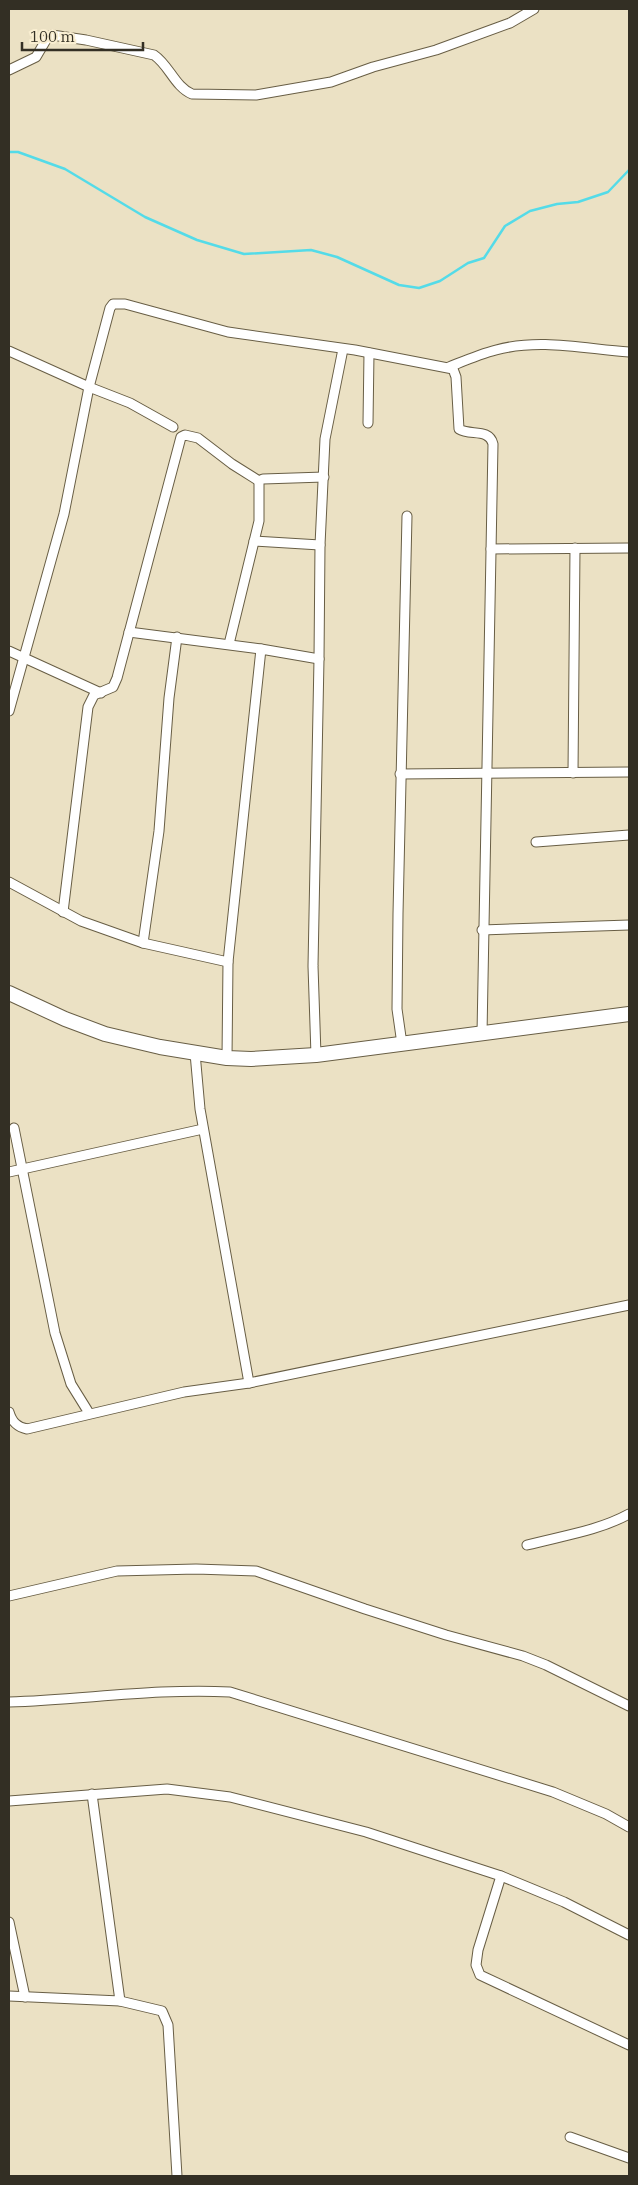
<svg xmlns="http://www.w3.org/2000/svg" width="638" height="2185" font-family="'IBM Plex Serif',serif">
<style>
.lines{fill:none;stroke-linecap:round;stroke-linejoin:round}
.stream{stroke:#54dbe8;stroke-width:2.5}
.street-casing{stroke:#685e45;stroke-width:11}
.secondary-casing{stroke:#685e45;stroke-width:16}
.street{stroke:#fff;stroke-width:9}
.secondary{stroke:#fff;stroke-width:14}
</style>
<rect width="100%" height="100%" fill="#ebe1c4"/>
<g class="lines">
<path class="stream" d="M9,152H18L65,169L145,217L197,240L244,254L311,250L337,257L399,285L419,288L440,281L468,263L484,258L505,226L530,211L557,204L578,202L608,192L629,170"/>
<g class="street-casing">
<g id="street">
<path d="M9,70L36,57L46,40L52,35L86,40L154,55C169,65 175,87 192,94L256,95L331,82L373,67L436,50L510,23L534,9"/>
<path d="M9,351L89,387L130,403L173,427"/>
<path d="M449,367C464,361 480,354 496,350C540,338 585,349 629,352"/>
<path d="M368,423L369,353"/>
<path d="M254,541L320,545"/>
<path d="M491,549L629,548"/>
<path d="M129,632L261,649"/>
<path d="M229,644L259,521V481L263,479L324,477"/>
<path d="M9,651L101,693"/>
<path d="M9,711L64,514L89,387L110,308L113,304H125L228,332L355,350L453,369L456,377L459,429C470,436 489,428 493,444L482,1034"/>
<path d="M573,773L575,548"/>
<path d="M400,774L629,772"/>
<path d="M536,842L629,835"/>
<path d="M9,882L81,921L143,943L228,962"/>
<path d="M63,912L88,707L94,695L113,687L117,678L181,437L185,435L198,438L232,464L259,481"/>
<path d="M482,930L629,925"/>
<path d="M143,943L159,831L169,698L177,637"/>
<path d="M402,1044L397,1009L398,914L407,516"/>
<path d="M195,1053L200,1109L249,1383"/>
<path d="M316,1055L313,966L319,659L320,545L325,439L343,349"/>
<path d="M227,1058L228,962L261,649L319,659"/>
<path d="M14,1128L55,1333L71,1384L89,1413"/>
<path d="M9,1172L203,1129"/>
<path d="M9,1412C12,1422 17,1427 27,1429L184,1392L249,1383L629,1305"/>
<path d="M527,1545C561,1536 598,1531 629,1514"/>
<path d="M9,1596L117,1571L196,1569L256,1571L365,1609L446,1635L523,1656L546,1665L629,1706"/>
<path d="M9,1702C82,1700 156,1688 230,1692L553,1792L606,1814L629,1827"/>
<path d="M9,1801L167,1789L230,1797L366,1832L501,1876L564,1902L629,1935"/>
<path d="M501,1876L478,1950L476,1965L480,1975L629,2045"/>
<path d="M9,1922L25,1997"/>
<path d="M9,1996L120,2001L92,1794"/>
<path d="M120,2001L162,2011L168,2025L177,2176"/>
<path d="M570,2137L629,2158"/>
</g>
</g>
<g class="secondary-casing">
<path id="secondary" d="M9,993L65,1019L105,1034L160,1047L227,1058L251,1059L316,1055L629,1014"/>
</g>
<use href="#street" class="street"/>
<use href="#secondary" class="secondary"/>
</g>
<rect width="638" height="2185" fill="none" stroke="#332f24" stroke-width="20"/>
<path d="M22 42v8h121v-8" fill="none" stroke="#332f24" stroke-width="2.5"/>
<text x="30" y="42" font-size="15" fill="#332f24" stroke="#f9eed1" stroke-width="4" paint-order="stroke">100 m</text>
</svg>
